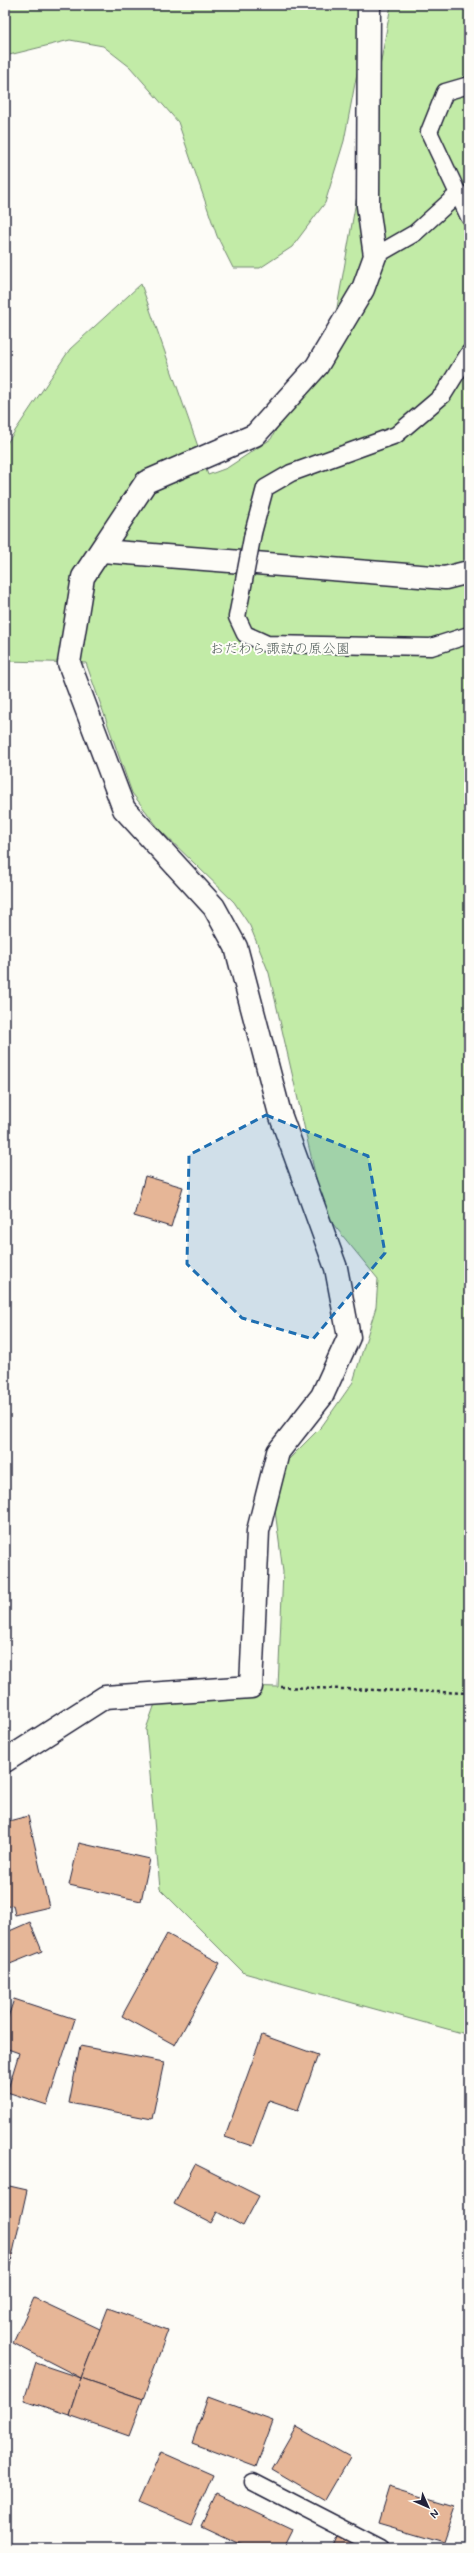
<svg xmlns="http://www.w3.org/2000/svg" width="474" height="2553" font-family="Mynerve,'Klee One',sans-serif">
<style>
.green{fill:#c2eba7;stroke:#728671}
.building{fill:#e6b697;stroke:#22223b}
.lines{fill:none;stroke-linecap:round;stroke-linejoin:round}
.lane-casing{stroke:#22223b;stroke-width:19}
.street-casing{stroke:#22223b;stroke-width:25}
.path{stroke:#22223b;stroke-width:2.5;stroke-dasharray:3 3;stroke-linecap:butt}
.lane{stroke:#fdfcf7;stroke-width:16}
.street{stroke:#fdfcf7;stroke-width:22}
.lane-bridge-casing{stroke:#22223b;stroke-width:19;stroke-linecap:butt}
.lane-bridge{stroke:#fdfcf7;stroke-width:16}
.marked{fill:#1f6fb2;fill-opacity:0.2;stroke:#1f6fb2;stroke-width:3;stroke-dasharray:8 5;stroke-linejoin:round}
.labels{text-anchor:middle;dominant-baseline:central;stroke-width:4;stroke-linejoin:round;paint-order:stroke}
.park-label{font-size:14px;fill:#525e5b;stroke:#fdfcf7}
</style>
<rect width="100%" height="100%" fill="#fdfcf7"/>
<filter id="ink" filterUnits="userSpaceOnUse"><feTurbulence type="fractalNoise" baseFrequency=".025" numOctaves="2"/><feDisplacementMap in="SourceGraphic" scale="8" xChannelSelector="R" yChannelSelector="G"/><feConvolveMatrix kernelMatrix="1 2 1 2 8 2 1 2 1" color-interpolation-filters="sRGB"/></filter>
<g filter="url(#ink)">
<g class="green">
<path d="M5,5H370L344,141L325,203L292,247L260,268H233L217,236L178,122L130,67L103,46L70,40L5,56Z"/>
<path d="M391,5H469V2035L244,1973L160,1889L146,1729L162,1684L278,1687L283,1572L273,1495L282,1466L322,1426L353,1382L376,1307L378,1279L324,1213L269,973L250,926L234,902L160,830L132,793L86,663L5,661V446L70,349L141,284L208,475L227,468L271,439L335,319Z"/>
</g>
<g class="building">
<path d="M145,1176L183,1187L171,1227L134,1216Z"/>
<path d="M28,1816L49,1907L15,1915L13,1905L5,1907V1822Z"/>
<path d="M79,1843L150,1859L141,1901L69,1885Z"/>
<path d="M30,1922L42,1951L5,1966V1933Z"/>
<path d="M167,1934L220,1963L175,2045L122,2016Z"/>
<path d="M14,1999L75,2019L47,2105L7,2092L19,2053L5,2048V2026Z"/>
<path d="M262,2035L318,2055L298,2110L269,2100L252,2146L225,2137Z"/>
<path d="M80,2046L164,2062L152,2119L69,2103Z"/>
<path d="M195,2164L259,2196L243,2226L217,2212L211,2223L174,2204Z"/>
<path d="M5,2185L27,2190L10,2266L5,2265Z"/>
<path d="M34,2298L100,2329L81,2378L13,2343Z"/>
<path d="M108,2308L168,2330L143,2399L81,2378Z"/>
<path d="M36,2363L81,2378L69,2415L24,2400Z"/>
<path d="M81,2378L143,2399L129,2436L69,2415Z"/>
<path d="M208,2397L273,2421L256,2467L192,2443Z"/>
<path d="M296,2427L350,2457L325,2500L272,2469Z"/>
<path d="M161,2452L213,2475L191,2524L139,2502Z"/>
<path d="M389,2487L455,2507L443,2542L378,2523Z"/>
<path d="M216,2494L292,2530L283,2548H248L201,2526Z"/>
<path d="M340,2533L376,2548H333Z"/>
</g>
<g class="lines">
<g class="lane-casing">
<g id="lane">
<path d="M469,85L445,92L429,132L469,217"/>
<path d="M375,256L415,233L459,193"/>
<path d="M253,533L265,488L291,473L396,435L443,395L469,353"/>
<path d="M242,591L237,617L245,634L267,644L431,647L469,635"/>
<path d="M253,2482L381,2548"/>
</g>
</g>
<g class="street-casing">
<g id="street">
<path d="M102,551L445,578L469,572"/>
<path d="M5,1761L105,1697L251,1687L258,1531L278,1452L322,1396L349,1337L336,1268L280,1114L236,947L214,907L124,809L69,663L83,577L146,482L255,435L317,366L363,289L375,256L368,206L369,5"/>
</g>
</g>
<path class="path" d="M281,1687L469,1693"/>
<use href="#lane" class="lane"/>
<use href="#street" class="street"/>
<g class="lane-bridge-casing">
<path id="lane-bridge" d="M242,591L253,533"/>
</g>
<use href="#lane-bridge" class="lane-bridge"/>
</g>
</g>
<path class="marked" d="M266,1115L368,1156L385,1253L313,1339L242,1318L187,1264L189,1155Z"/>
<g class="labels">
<g class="park-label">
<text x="280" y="649">おだわら諏訪の原公園</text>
</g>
</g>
<rect width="474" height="2553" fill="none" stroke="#fdfcf7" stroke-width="20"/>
<rect x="10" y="10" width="454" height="2533" fill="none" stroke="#22223b" stroke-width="1.5" filter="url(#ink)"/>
<g transform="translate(428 2507) rotate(135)" stroke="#fdfcf7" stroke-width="3" paint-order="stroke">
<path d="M0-3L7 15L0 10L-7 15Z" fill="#22223b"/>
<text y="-6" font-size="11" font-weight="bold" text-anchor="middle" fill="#22223b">N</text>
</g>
</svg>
